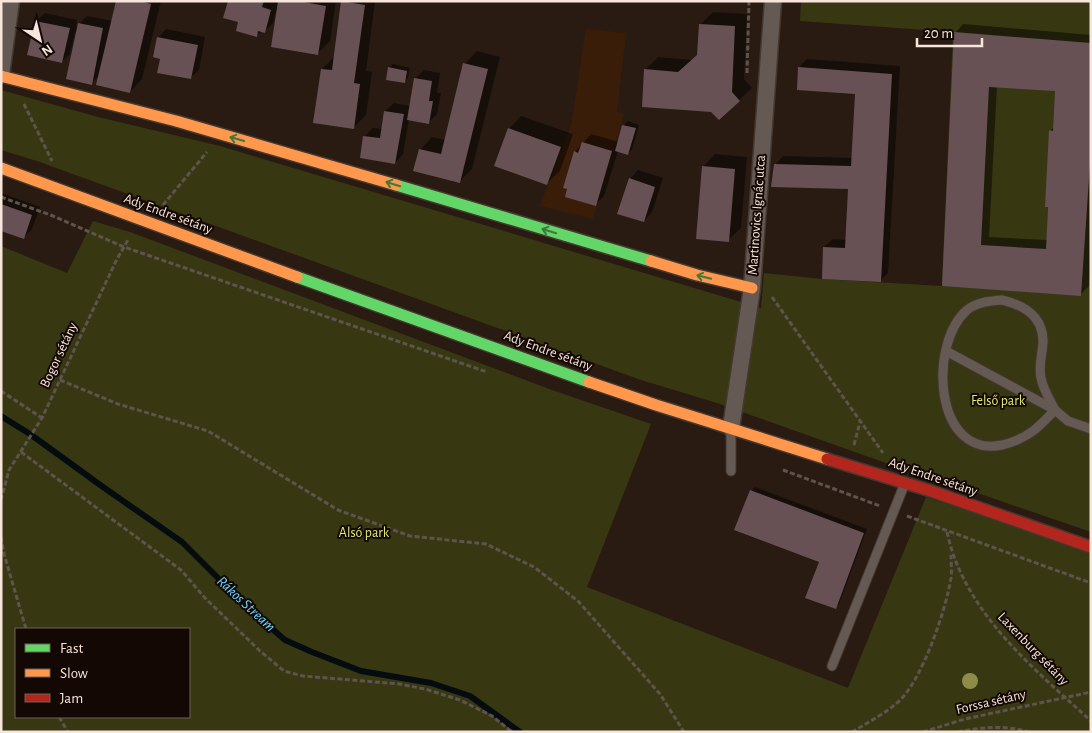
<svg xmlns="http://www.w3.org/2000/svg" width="1092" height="733" font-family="'Alegreya Sans',sans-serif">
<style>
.built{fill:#3a1d08}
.green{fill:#373812;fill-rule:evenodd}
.shadow{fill:#0007;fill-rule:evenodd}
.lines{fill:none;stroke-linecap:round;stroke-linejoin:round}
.stream{stroke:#050c10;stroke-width:6}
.building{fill:#675155;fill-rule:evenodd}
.lane-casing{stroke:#443831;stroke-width:11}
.street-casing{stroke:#443831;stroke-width:19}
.fast-casing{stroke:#443831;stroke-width:14}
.slow-casing{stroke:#443831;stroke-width:14}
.jam-casing{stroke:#443831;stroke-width:14}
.path{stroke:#5e534d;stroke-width:3;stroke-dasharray:5 2.5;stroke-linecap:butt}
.lane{stroke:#655a53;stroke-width:9}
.street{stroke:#655a53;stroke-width:16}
.fast{stroke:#63d668;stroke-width:11}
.slow{stroke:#ff974d;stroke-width:11}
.jam{stroke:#b3261e;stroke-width:11}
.tree{fill:#8d8d49}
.oneway{stroke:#3f793b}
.labels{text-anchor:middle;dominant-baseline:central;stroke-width:4;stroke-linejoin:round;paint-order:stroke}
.street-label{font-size:14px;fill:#f8e5db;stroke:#130803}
.park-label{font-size:14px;fill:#dfeb76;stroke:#130803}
.water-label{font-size:15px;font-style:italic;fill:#6bd2fe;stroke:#130803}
</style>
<rect width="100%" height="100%" fill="#291b12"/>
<path class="built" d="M586,29L626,33L617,112L624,114L593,219L540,206L571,125Z"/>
<g class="green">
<path d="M801,1H1091V532L937,479L883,462L717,403L641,380L37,161L1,150V90L98,117L220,146L761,308L764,273L822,279L942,286L953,32L800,21Z"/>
<path d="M93,221L130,232L552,390L651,424L587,587L848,688L926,497L1091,551V732H1V246L67,273ZM16,629H189V717H16Z"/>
</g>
<g class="shadow">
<path d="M117,1H161L142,79L130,92L100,75L91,83L77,33L75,32L70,54L61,62L36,21L45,13L77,20L76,27L87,16L113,21Z"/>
<path d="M229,1H336L330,41L317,54L276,11L273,23L264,32L261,31L257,35L240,21Z"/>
<path d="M343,1H375L366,71L372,72L366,115L353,128L322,69L335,56Z"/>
<path d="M713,12L747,14L744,79L752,88L739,100L712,111L645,70L658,57L692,60L698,54L700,25Z"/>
<path d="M963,24L1091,35V260L1089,286L1081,294L943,285L955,33ZM997,86L1057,89L1055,126L1050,131L1047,240L989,237Z"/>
<path d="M166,29L205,37L199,70L190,78L161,58L158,38Z"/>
<path d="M477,51L500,57L472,169L460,181L420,150L432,137L445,140L465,64Z"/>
<path d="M807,59L900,66L888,273L880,281L824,247L833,239L847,240L849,188L775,165L783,156L853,158L856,93L799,67Z"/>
<path d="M393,64L410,68L408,78L404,82L389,68Z"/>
<path d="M424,70L440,73L437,93H441L437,114L428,123L409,119L403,154L395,163L365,136L373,128L382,129L385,111L394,103L410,106L415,79Z"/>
<path d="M521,116L573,134L560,171L547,183L509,129Z"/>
<path d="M628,121L639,125L632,150L628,153L618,151L604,196L595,205L575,152L591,134L619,142L624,125Z"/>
<path d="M715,154L747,157L741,228L728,240L703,167Z"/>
<path d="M638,170L663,178L652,212L644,221L630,179Z"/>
<path d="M1,193L40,207L32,229L24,237L1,229Z"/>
<path d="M755,487L867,529L839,604L835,608L820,561L751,491Z"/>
</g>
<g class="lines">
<path class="stream" d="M1,416L30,434L103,487L182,542L248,608L285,640L312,652L361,671L431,683L470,696L520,732"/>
</g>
<g class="building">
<path d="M116,1H141L151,4L130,93L96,85Z"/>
<path d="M228,1H264L262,7L271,10L265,33L258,31L257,37L236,31L238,22L223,18Z"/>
<path d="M278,1H298L326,6L318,55L271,47Z"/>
<path d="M341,1L365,5L354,83L360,84L354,129L313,123L321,69L332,70Z"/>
<path d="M35,21L70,28L62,63L27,55Z"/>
<path d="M78,23L103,28L92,85L66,79Z"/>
<path d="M699,24L735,26L732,92L740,101L719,120L711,112L642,107L644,69L678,72L697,55Z"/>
<path d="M954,32L1091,43V149L1081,296L942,286ZM989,87L1055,91L1053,131L1049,130L1045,207H1048L1046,249L981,245Z"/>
<path d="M157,37L198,45L191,79L157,73L160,59L153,57Z"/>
<path d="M463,63L488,69L460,183L413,171L419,149L441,154Z"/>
<path d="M388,67L407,71L405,83L386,80Z"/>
<path d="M798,67L892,74L881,282L822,279L823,247L845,248L848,189L771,187L774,164L851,166L855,94L797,90Z"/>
<path d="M414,78L432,81L429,101H433L429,124L407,120Z"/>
<path d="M384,111L404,114L395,164L360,158L363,136L380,138Z"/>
<path d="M622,125L636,128L628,155L615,151Z"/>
<path d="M508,128L561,147L547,185L494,166Z"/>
<path d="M582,142L612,151L596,206L565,197L567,189L563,188L574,151L578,153Z"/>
<path d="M702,166L735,169L729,242L696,239Z"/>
<path d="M629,178L655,187L644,222L617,214Z"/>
<path d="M1,204L32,215L24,239L1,231Z"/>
<path d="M750,490L864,533L836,609L805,598L819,562L734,530Z"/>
</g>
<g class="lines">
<g class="lane-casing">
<g id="lane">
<path d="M1002,300C1023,305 1042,315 1043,340C1043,353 1038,365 1041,378C1043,389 1050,400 1055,410C1048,417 1041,425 1033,431C1025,437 1012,443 1002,445C934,459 928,344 967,310C977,302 990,301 1002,300Z"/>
<path d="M946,351L1055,410L1068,421L1091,429"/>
<path d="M731,431V471"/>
<path d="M832,666L905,483"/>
</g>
</g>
<g class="street-casing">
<g id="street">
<path d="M1,75L11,1"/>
<path d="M731,428L752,288L773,1"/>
</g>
</g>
<g class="fast-casing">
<g id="fast">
<path d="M396,185L651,261"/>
<path d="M297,277L589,382"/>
</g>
</g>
<g class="slow-casing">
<g id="slow">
<path d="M1,76L176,121L396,185"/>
<path d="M1,168L297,277"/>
<path d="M651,261L697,275L752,288"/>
<path d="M589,382L656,405L827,459"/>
</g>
</g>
<g class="jam-casing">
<path id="jam" d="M827,459L931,491L1091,547"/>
</g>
<g class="path">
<path d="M747,73L749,1"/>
<path d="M24,104L52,161"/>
<path d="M1,197L53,216L124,247L487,372"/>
<path d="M163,205L207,152"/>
<path d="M772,297L883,453"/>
<path d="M60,380L118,404L208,431L338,510L410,536L486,544L534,567L578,601L660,694L684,732"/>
<path d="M1,391L42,418"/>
<path d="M854,445L860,422"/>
<path d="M21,452L181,570L205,598L260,651L284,671L303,676L400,684L425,689L460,700L492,716L512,732"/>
<path d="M783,470L880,506"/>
<path d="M1,500L9,470L42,418L116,261L129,238"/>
<path d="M907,516L1091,583"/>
<path d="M947,532C964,612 1033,668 1091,721"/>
<path d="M1,537L4,554L26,629"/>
<path d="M59,717L68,732"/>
<path d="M852,732C867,723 884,714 897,703C922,682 946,609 951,578C952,570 951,562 951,555"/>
<path d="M923,732L965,719L1091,692"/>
<path d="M958,732C981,727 1006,725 1029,732"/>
</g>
<use href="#lane" class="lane"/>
<use href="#street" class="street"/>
<use href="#fast" class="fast"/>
<use href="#slow" class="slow"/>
<use href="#jam" class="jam"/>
</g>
<circle class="tree" cx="970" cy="681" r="8"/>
<defs><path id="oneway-shaft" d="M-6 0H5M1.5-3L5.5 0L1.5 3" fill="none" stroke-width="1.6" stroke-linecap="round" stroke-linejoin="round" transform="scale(1.25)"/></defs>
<g class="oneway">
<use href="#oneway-shaft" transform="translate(237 139) rotate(-164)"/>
<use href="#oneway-shaft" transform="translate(393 184) rotate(-163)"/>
<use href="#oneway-shaft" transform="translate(549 231) rotate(-163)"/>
<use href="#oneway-shaft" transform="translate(704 277) rotate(-166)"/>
</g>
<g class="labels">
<g class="street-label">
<text transform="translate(168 214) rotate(20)">Ady Endre sétány</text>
<text transform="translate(757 215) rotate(-86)">Martinovics Ignác utca</text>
<text transform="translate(548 351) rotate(20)">Ady Endre sétány</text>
<text transform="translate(59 355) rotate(-65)">Bogor sétány</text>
<text transform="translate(933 477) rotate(19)">Ady Endre sétány</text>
<text transform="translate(1033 649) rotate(46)">Laxenburg sétány</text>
<text transform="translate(991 702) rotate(-13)">Forssa sétány</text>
</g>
<g class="park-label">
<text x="998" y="401">Felső park</text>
<text x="364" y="533">Alsó park</text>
</g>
<g class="water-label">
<text transform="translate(246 604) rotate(43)">Rákos Stream</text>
</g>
</g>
<rect width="1092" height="733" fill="none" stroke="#f8e5db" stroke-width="5"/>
<rect x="15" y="628" width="175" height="90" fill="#130803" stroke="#6f6059"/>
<rect x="25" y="644" width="25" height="8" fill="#63d668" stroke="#6f6059"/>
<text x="60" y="653" font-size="15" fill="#f8e5db">Fast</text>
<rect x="25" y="669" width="25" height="8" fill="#ff974d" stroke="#6f6059"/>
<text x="60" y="678" font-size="15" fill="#f8e5db">Slow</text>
<rect x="25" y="694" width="25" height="8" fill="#b3261e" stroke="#6f6059"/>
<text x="60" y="703" font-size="15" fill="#f8e5db">Jam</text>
<g transform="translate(40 40) rotate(145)" stroke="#130803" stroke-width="4" paint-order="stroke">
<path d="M0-4L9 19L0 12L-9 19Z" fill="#f8e5db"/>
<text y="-8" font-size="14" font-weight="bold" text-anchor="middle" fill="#f8e5db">N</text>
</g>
<path d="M917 38v8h65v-8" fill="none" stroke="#f8e5db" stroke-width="2.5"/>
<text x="924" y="38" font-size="15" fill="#f8e5db" stroke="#130803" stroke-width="4" paint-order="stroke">20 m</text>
</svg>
